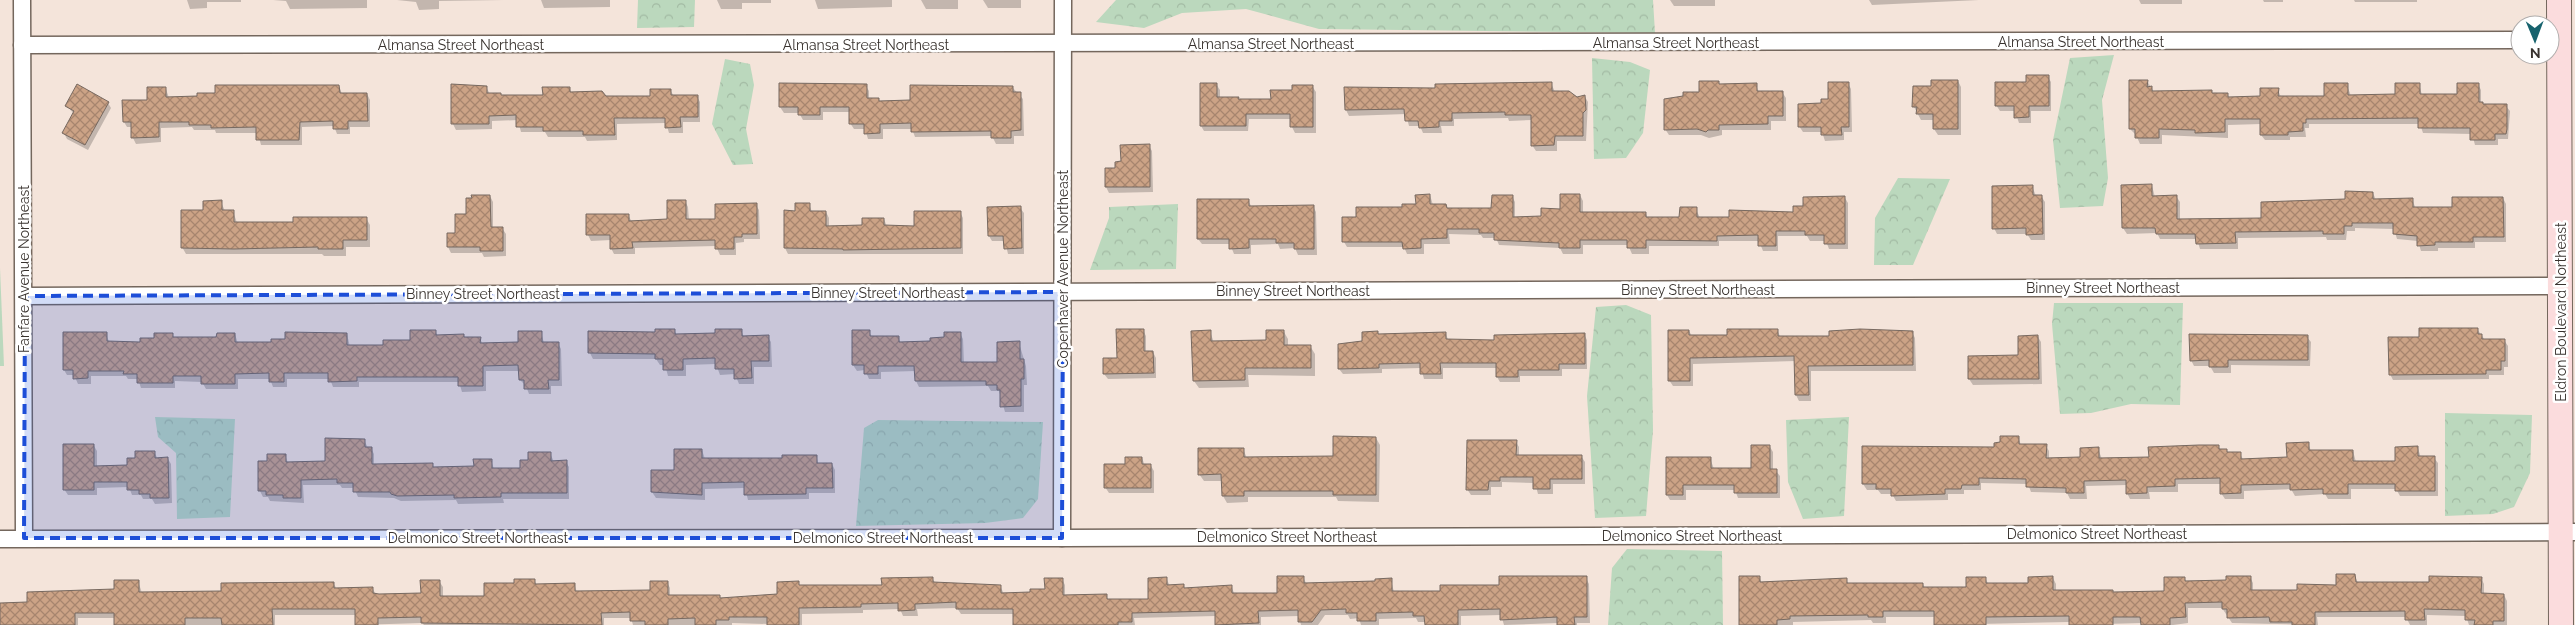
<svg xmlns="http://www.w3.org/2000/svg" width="2575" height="625" font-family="Raleway,sans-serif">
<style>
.grass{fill:#bbd8bd}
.forest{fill:url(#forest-crowns)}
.shadow{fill:#0003}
.building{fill:url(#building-cross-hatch);stroke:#776960}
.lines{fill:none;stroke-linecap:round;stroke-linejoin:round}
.street-casing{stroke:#74675d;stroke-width:19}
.secondary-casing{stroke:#74675d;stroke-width:26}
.street{stroke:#fff;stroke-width:16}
.secondary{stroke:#fbdcdd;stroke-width:24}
.marked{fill:#1d4ed8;fill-opacity:0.2;stroke:#1d4ed8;stroke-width:4;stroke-dasharray:10 6;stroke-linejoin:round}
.labels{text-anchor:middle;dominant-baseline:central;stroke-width:5;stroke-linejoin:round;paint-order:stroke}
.street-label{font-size:14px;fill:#39332f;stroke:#fff}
</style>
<defs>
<pattern id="forest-crowns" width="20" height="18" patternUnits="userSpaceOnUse" patternTransform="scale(1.25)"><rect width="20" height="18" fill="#bbd8bd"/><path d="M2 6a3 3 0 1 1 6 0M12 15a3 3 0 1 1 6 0" fill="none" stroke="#a2baa3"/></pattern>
<pattern id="building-cross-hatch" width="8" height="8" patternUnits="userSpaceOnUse" patternTransform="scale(1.25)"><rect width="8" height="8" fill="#cca386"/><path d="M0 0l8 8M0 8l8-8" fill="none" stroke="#a7856e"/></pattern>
</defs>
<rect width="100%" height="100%" fill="#f4e4da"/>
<path class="grass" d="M0,268L4,366H0Z"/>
<g class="forest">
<path d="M638,0H695L694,27L637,28Z"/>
<path d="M1116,0H1653L1655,33L1319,29L1246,9L1182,13L1144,28L1096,22Z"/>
<path d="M2114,55L2102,100L2108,178L2103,206L2060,208L2053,140L2070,58Z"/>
<path d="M1592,58L1630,62L1650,70L1643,133L1626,158L1594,159Z"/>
<path d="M725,59L750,64L754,85L746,129L753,164L733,165L712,124Z"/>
<path d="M1898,178L1950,179L1913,265H1874L1875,218Z"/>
<path d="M1178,204L1176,269L1090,270L1109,218V207Z"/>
<path d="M2054,303H2183L2180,405L2131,404L2091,413L2060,414L2052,324Z"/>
<path d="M1626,305L1651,315L1653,430L1646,516L1595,518L1587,396L1596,307Z"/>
<path d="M2445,413L2532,415L2530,473L2514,507L2493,514L2445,516Z"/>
<path d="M155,417L235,419L230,517L177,519L176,453L158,437Z"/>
<path d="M1849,417L1844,516L1803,519L1788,482L1786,420Z"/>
<path d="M878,420L1043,422L1038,499L1023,518L985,523L856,526L864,428Z"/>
<path d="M1627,549L1722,551L1723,625H1608L1612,568Z"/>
</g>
<g class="shadow">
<path d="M187,0H241V2H207V8L190,9Z"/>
<path d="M273,0H367V8L290,9L286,1Z"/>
<path d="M397,0H504L439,1V9L419,10L416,2Z"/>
<path d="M541,0H610V7L544,8Z"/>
<path d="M717,0H771V3H742V9H721Z"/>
<path d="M815,0H892V7L818,9Z"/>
<path d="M921,0H958V9H926Z"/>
<path d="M983,0H1021V8H988Z"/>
<path d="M1670,0H1715V6H1674Z"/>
<path d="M1869,0H1979L1872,5Z"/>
<path d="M2139,0H2182V4H2141Z"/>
<path d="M2263,0H2283V2H2264Z"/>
<path d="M2354,0H2417V2H2355Z"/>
<path d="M2048,77L2051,82V111H2031V123H2019L2015,111H2000L1996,105L2028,83Z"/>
<path d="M1958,81L1961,87V135H1938L1934,129V120H1921L1914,107L1933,87Z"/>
<path d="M2147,81L2154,92L2227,94L2229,98H2261L2278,90L2281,97H2325L2347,85L2351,96L2397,95L2419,84L2422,95H2458L2478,84L2481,90V103L2484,106H2506L2510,111L2508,139H2498V145H2475L2472,134L2423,133L2420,124H2309V128H2305L2306,137H2290V140H2265L2261,135V124L2228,125V138L2162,135V144H2140L2136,135L2130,129Z"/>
<path d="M1718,82L1720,85H1756L1759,93L1782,92L1786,98V121H1771V130H1722V135L1709,138L1701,135H1669L1665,129L1701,93Z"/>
<path d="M1551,83L1555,92L1576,98L1585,97L1588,102L1586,141H1557V151H1536L1532,145V120L1509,121L1508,118L1454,119V126H1441L1442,133H1423L1420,126H1409L1406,114L1349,116L1346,110L1436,89Z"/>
<path d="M1848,83L1851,89L1852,132H1844V140L1825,141L1822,132H1803L1799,126Z"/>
<path d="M1216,84L1220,90V98H1238L1240,101L1272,100L1312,86L1316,92V133H1295L1292,127L1291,119H1249L1248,131H1204L1201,126Z"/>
<path d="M339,86L342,94H367L370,100V127H350V134H337L334,126L302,127V145H261L258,133H216L215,130H194L192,127L161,128V142L136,144L133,138V127H127L124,122L166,89L169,98Z"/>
<path d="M866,86L869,91V99L880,102L912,101L1012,87L1023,99L1024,136H1014V144H996L992,136L915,137L912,129H883V139H868L865,129H854L850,123V112H823V120H803L799,113H784L780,107Z"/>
<path d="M486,87L490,94L501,96H544L569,88L572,93L605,98L651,97L670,90L674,96H697L700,102V122H683V133H669L666,123L617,124V140L587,141L585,137H548L545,132H521L518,120L492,121V129L456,130L453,124Z"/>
<path d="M108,103L111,108L88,150L67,139L64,133L74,114L67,106Z"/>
<path d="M1149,146L1152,151L1153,192L1109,193L1106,187L1116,169L1122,163Z"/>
<path d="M2032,186L2036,196H2041L2045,202V240H2031L2027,234H1997L1994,228Z"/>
<path d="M2123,186H2152L2155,197L2176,196L2180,202V220L2263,219L2373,193L2376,200L2412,199L2416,209H2453L2503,198L2506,204V242H2475V248H2438V251H2421L2418,241L2397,239L2394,229L2355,228V231H2347L2346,240H2327L2326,237L2238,238V249H2200L2197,239H2160L2157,233L2127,234L2123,228Z"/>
<path d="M1430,195L1433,205H1446L1448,209H1493L1512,196L1515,202V218H1542L1561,210L1580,195L1583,201V214L1645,213L1648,218H1681L1696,209L1700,218L1730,219L1794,213L1804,208L1845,198L1848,203V249H1829L1826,241H1810L1807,236H1778V251H1763L1759,241H1719V246H1649V254H1632L1628,245H1583V254H1563L1560,248L1499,245L1496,238H1483L1481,235L1449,234L1450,244H1424V254H1407L1404,247H1347L1344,242L1357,218L1417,205Z"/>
<path d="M490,196L493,202V228H502L506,234V256L484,257L482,253H451L448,247V234H456Z"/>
<path d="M685,201L688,207L689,221L716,220L756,205L759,210L760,239H744V242L736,243V255H720L716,246L635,248V254H614L611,248V240L591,241L588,235L628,215L632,222L669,221Z"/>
<path d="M1248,201L1252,207L1313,206L1316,212L1317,255H1298L1295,248L1280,249L1278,244L1251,245V254H1234L1230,244H1202L1198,239Z"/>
<path d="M221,202L225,211H233L237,223H294L366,218L370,225V247H346V256H324L322,254H186L182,247L204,211Z"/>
<path d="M809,204L812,212H826L829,218V227L863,226L884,219L887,227H915L960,212L963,218V254H788L785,248L796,212Z"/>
<path d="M1020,208L1024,213V254H1008L1005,241H992L989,236Z"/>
<path d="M2477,329L2485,340H2504L2508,346V367H2504V375H2489V379L2393,380L2390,374Z"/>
<path d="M674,330L677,335H716L741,330L744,337H768L771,342L772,367H754V384H739L735,374L720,375L716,364L686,365V376H668L665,365H660L656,359H593L590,353Z"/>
<path d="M1143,330L1146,336V352H1153L1156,358V378L1108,379L1104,374Z"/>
<path d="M1777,330L1781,338L1830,337L1912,332L1915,338L1916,371H1811V401H1799L1796,395V361L1693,364V386H1673L1669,380L1689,331L1692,336H1728Z"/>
<path d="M435,331L438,336L463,335L465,338L480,339L483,344H520L541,332L544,343H558L561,349L562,386H551V394H529L526,386L520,380V371H486V391L462,392L459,382H359V387H333L330,379H287V387H273L270,379H238V389H206L202,382L175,381V388H141L138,379H128L126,376H91V384H78L74,375H67L64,370L106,333L109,342L141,343L172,334L174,338H218L235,334L238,344L273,343L347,334L350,347L385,346L411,341Z"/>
<path d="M1210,331L1214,343L1267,341L1284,332L1288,339V346H1310L1315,354V376L1248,375L1249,387L1199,388L1194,381Z"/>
<path d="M869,332L873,338L898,337L901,343L931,342L960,333L963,339L964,364L999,363L1019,343L1026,366L1027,385H1024V412H1005L999,391H991L988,386L919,387L916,381V371L881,372V379H869L865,370L857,371L853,365Z"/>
<path d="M1378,333L1379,335L1445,333L1449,341H1495L1584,334L1587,340V369H1562V376H1520V382H1500L1497,377V368H1443V379H1424L1421,368L1382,369V373L1343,374L1339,369L1363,342Z"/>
<path d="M2038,337L2041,342L2042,384L1973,385L1969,379V357L2019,356Z"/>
<path d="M2307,337L2311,342L2310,366L2231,365V373H2214L2210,366H2194L2191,360Z"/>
<path d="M2018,437L2021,445L2046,446L2049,451V459L2082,458L2098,449L2102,459L2150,458L2218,446L2221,451H2227L2228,454H2240L2243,459L2288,458L2308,443L2311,451H2353L2356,462H2396L2418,448L2421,458H2434L2438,463V496H2400L2396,489H2351V499H2328L2325,494L2295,496L2291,489L2244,491V499H2225L2221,493V484H2178V492H2149L2150,499H2130L2127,493V485L2086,486L2087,499H2070L2067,493L2031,492L2028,484L1981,483V490H1964V494H1948V500L1896,501L1892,494H1881L1878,490H1867L1863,484L1995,448Z"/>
<path d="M1376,438L1380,445L1379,502L1338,501L1336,497H1248V502L1227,503L1223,496V481H1204L1199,474L1243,449L1247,458L1335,457Z"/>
<path d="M364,440L368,448H371L374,454V465L432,464L434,468L475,467L491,460L494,469H521L529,462L550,453L554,462H566L569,467V499H503L504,503L458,504L456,500L401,501L394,498L358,497L354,488H342L340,485H303L304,503L270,501L268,497H263L260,491L259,462H268L285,455L288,463L326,462Z"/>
<path d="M1516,442L1519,447V456H1581L1585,462V484H1553V494H1538L1535,483L1502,482V487H1491V495H1471L1467,489Z"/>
<path d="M94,446L97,451V467L128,466L137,459L154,452L158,459H168L171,464L172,503L155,504L152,499H143L141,495H132L129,487L97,488V495H68L64,489Z"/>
<path d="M1770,447L1773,452V471H1776L1780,476V498H1738L1735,490H1686V500H1670L1667,495L1710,458L1714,469H1752Z"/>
<path d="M702,450L705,459H784L816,456L819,465L832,464L835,470V493H809V499L748,500L745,488L705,489V500L656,498L652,492Z"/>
<path d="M1142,458L1145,466H1151L1154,471V493H1109L1105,487L1126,466Z"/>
<path d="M2355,576L2358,583H2431L2481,578L2484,584V595H2504L2507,601V625H2469L2466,616L2427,615V625H2410L2406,617H2317L2318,625L2232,623L2222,608H2188V623L2173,625H2142V623L2070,625V622L1935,625V617H1886V623H1873L1871,620L1793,622V625H1741L1759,577L1762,583L1846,580L1849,584H1923L1925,588H1967L1985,578L1989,585L2030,584L2053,578L2056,584V591L2113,593L2166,592L2184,578L2187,582L2228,581L2250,577L2253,583V592L2298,591L2337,586Z"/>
<path d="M1303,577L1307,585L1376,583L1391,580L1394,592H1441L1586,578L1589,584L1590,623H1577V625H1559L1558,623L1504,625L1501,615L1461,616V625H1426V622H1418L1416,618L1379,619V625H1361L1359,618L1350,619L1348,615H1325L1318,625H1301L1299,616L1261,617V625H1217L1216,616L1134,618L1135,625H1014V614H961L957,608L917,609L918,616H903L900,609L863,610V613L802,614V625L732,623V625H633L631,618H604V625H424L422,623L357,625L356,615H275V625H115V618H78V625H0V604L28,603L115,590L138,581L142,593H223L333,583L337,589H373L376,595H422L439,581L443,587V597H485L515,584L534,580L537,585L574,584L577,592L651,591L667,582L670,588V596H719L721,599L778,595L798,583L800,587H883L932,578L936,584L1000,586L1004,594H1032L1046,590L1062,579L1065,585V596L1106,595L1109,601L1149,600L1166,578L1170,586H1183L1185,589L1231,586L1235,595L1279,594Z"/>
</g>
<g class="building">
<path d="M2026,75H2049V106H2029V117L2014,118V106H1995V82H2026Z"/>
<path d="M1931,80H1958V129H1933V114H1916L1917,107H1912L1913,86H1931Z"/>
<path d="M2129,80H2148L2147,87L2152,86V91L2212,90V93H2228V97L2260,96V88H2279L2278,96H2324V83H2348V95L2395,94V83H2420V94H2457V83H2479V102H2483V104H2507V129L2506,134H2495V140H2470V128H2418V118L2306,119V123H2303V131L2288,132V135H2260V119H2225V132L2195,133V130L2159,129V138H2135V129H2129Z"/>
<path d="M1699,81H1719V84L1757,83V91H1783V116H1768V124L1719,125V130H1708L1706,132L1697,129L1664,130V99L1683,96V92H1699Z"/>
<path d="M1552,82V91H1569L1577,97L1585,95L1586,110L1583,113V136H1555L1554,145L1531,146V115H1505V112L1452,113V121H1439V127L1419,128L1418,121H1405L1404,109L1345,110L1344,87L1435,88V84Z"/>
<path d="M1828,82H1849V127H1841L1842,135H1821V127H1798V104L1821,103V99H1828Z"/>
<path d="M779,83L867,84V98H879V101L910,100V85L1013,86V92H1021V130L1011,131V138H991V131L911,132V123L880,124V133L864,134V124H849V107H820V115H798V107H779Z"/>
<path d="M1200,83H1217V97H1239L1238,99H1271L1270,90H1292V85H1313V127H1290V114H1246V126H1200Z"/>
<path d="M77,84L109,102L85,145L62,133L74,111L65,106Z"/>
<path d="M451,84L487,86V93H501V95H543L542,87H570V92L602,91L606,96H650V89H671V95H698V117H680L681,127L665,128V118H614L615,135H583V131H543V127H516V115L489,116V124H451Z"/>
<path d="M215,85H339L340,93H367L368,121H348V129H333V121L300,122L299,140H256V127L211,128V125H189V122H159V137L131,138V122H123L122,100H147V87H166V97L197,96V93H215Z"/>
<path d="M1150,144V187H1105V168H1115V162L1121,161L1120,145Z"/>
<path d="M2152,184V196L2177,195V219L2261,218V202L2345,199V191L2373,192V199L2413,198V207H2452V197H2503L2504,237H2473V242H2435V245L2417,246V236L2393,234V223H2352V226H2344V234H2323V231L2235,232L2236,243L2196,244L2195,234H2156L2155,228H2122L2121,185Z"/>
<path d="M2033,185V195H2042L2043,234L2026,235V228L1992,229V186Z"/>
<path d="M1430,194V204H1446L1447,208H1491L1492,195H1513V217L1541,216V208L1560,209V194H1580V212H1646V217H1679L1680,207H1697V217H1729V210L1793,212V206H1803V197L1845,196V244H1824V235H1805V231H1776V246H1758V235L1717,236V241L1646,240V248H1627V240H1580V248H1559V243L1494,240V233H1479V229H1447V238L1421,239V248L1403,249L1402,242H1342V217H1356V207H1402V204H1416L1415,195Z"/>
<path d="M471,195H490L491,227H503V251H480V247H447V233H455V214H466V198H472Z"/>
<path d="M1197,199H1249V206L1314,205V249H1294V243H1276V239H1249V248L1229,249V239H1197Z"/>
<path d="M222,200V210H234V222H293V217H367V240H343V249H318V247L234,249L181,248V210H203V201Z"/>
<path d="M667,200H686V219H715V204L757,203V234H742V237H734V249H715V240L632,242L633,248L610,249V235H586V214H629V221L667,219Z"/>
<path d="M795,203H810V211H826V226L862,225V218H884V225L914,226V211H961V248L843,250V249L784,248V210L795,211Z"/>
<path d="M1021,206L1022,248L1004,249L1003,236H988L987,207Z"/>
<path d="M2419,328H2478V334H2482V339H2505V361H2501V370H2486V374L2389,375L2388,337H2419Z"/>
<path d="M655,329H675V334L715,333V329H742V336L769,335V361H751L752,378L734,379V369H715V358L683,359V370H663V359H655V354L588,353V331L655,332Z"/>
<path d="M1116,329H1144V351H1153L1154,373L1103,374V358H1117Z"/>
<path d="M1727,329H1778V336H1829V331L1860,329L1913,331V365L1808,366L1809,395H1795L1794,356L1690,358V381H1668V330H1689V335H1727Z"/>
<path d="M410,330H436V335L464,334V337H481L480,343L518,342V331H542V342H559V380H548L549,389H524V380H519L518,365L483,366V386H458V377H357V381L328,382V373H284V382H269V373L235,374V384H201V376H173V383H137V374H123L124,371H88V378L73,379V370H63V332H107V341L140,342V338H154V333H173V337H216L217,333H235V342H271V339H285V332L347,333V345H383V340H410Z"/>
<path d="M852,330H870V336H899V342L930,341V338L944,337V332H961V362H997V342L1020,341V359H1024V379H1021V406L1000,407V390H997V385H986V381H915L914,366H878V374H864V365H852Z"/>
<path d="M1211,330V341L1266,340V330H1284V345H1311V368H1245V380L1193,381L1191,331Z"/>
<path d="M1378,331V334L1446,332V339L1494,340V335L1585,333V364H1559V370H1518V377H1496V363H1440L1441,374H1420V363L1379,364V368L1338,369V344L1362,341V332Z"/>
<path d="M2189,334L2308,335V360H2228V367H2209V360L2190,361Z"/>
<path d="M2038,335L2039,379H1968V356L2018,355V336Z"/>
<path d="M1333,436L1376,437V495H1333V491H1244V496H1222L1221,474L1198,475V448H1244V457L1333,456Z"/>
<path d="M2000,436H2019V444H2047L2046,458L2080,457V448L2099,447V458L2149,457L2148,447L2199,445H2219V449H2227V452H2241V459L2287,457L2286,443L2309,442V450H2353V461H2395V447L2418,446V456H2435V491H2395V484H2348V494H2323V489L2290,490V484L2241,485V493L2220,494V478L2175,479V486L2147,487V493L2126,494V480L2084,481V493H2066V488L2026,487V479L1979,478V485H1962L1961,489H1945V494L1891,496V489H1876V484H1862V446L1994,447V443L2000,442Z"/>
<path d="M325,438L365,439V447H372V464L433,463V467L474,466L473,459H492V468H520V460H528V452H551V461L567,460V493H501V497L454,498V495L397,496L391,494L390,492H353V483H337V479L301,480V498H283V495H266V491H258V461H267V454H286V462L325,461Z"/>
<path d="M1467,440H1517L1516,455H1582V479H1550V489H1533V477H1500V481H1489L1488,490H1466Z"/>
<path d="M63,444H94V466L127,465V458H135V451H155V458L168,457L169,498H150V494H139V490H127V482H94V490H63Z"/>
<path d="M1751,445H1770V469H1777V493H1734V485H1683V495H1666V457H1711V468H1751Z"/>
<path d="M674,449H702V458H782V455H817V463H832L833,488H806V494L744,495V482L702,483V495L651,492V470H674Z"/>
<path d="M1125,457H1142V464H1151V488H1104V464H1125Z"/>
<path d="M2336,574H2355L2356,582H2429V576L2482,577L2481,593L2504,594V621H2493V625H2474L2475,620H2465V610L2424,609L2425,620H2405V611L2315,612V625H2292V622H2270L2269,617L2227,618V609H2222V602L2185,603L2186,617L2170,618V625H2141L2140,617H2113V625H2069V616L1986,617V625H1934V611H1883V617H1868V615L1790,616V619L1777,620V625H1739V576H1760V582L1847,578V583H1923V587H1966V577H1986V583H2028V577L2053,576V590H2113V592L2164,591V577H2185V581L2226,580V576H2251V590H2297V584L2336,585Z"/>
<path d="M1277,576H1304V583L1375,581V579L1392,578V591H1440V585H1499V576H1587V617H1574L1575,625H1557V617L1500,620V609L1458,610V625H1425L1424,616H1413V612L1376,613V621H1357V613H1346V609L1321,610L1312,622H1298V610L1258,611L1259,623L1215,625V611L1132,613V622H1118V625H1013V609H956V602L915,604V610L898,611V603L861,604V607L799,608V625H767V617H729V620H716V625H695V618L668,619V625H645V621H630V612L601,613L602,625L421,623V617L378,618V625H355V609H272L273,625H222L221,618H185V625H114V613H75V625H0V603L27,602V592L114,589V580H139V592L221,591V583L334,582V588L373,587V593L379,594L421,593L420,580H440V596H484V583H514V579H535V584L575,583V591L650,590V581H668V595H720V598L777,594V582L799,581V585H882L881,578L933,577V582L1001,585V593L1030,592V589H1045L1044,578H1063V595L1107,594V599H1148V578L1167,577V585L1184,584V588L1232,585V593H1277Z"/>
</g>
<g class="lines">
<g class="street-casing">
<g id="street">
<path d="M22,0L24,538"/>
<path d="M22,45L2520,40"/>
<path d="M25,296L2561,286"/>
<path d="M1062,538L1063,0"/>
<path d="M0,539L1062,538L2575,532"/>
</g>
</g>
<g class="secondary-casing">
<path id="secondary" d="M2559,0L2561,625"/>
</g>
<use href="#street" class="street"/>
<use href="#secondary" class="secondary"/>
</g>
<path class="marked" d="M1063,292L1062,538H24L25,296Z"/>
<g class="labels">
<g class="street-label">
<text x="2081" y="42">Almansa Street Northeast</text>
<text x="1676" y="43">Almansa Street Northeast</text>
<text x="1271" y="44">Almansa Street Northeast</text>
<text x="461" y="45">Almansa Street Northeast</text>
<text x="866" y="45">Almansa Street Northeast</text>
<text transform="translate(24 269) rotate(-90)">Fanfare Avenue Northeast</text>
<text transform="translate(1063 269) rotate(-90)">Copenhaver Avenue Northeast</text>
<text x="2103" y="288">Binney Street Northeast</text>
<text x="1698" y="290">Binney Street Northeast</text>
<text x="1293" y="291">Binney Street Northeast</text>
<text x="888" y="293">Binney Street Northeast</text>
<text x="483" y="294">Binney Street Northeast</text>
<text transform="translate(2561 312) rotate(-90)">Eldron Boulevard Northeast</text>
<text x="2097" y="534">Delmonico Street Northeast</text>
<text x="1692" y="536">Delmonico Street Northeast</text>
<text x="1287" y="537">Delmonico Street Northeast</text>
<text x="478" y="538">Delmonico Street Northeast</text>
<text x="883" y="538">Delmonico Street Northeast</text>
</g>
</g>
<g transform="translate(2535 40) rotate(179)"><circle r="24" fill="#ffffff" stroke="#b0adac"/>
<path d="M0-4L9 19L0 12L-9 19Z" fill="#17636e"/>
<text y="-8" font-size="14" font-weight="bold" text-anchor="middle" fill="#39332f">N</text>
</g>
</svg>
